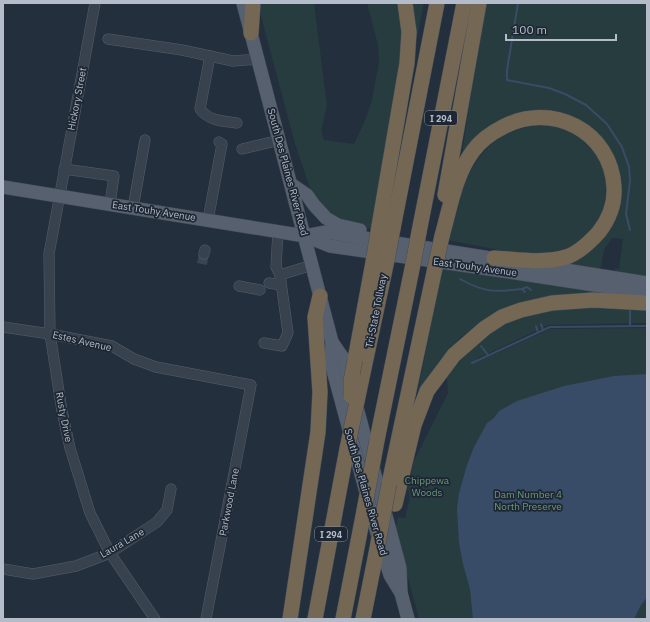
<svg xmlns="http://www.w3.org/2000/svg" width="650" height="622" font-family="'IBM Plex Sans',sans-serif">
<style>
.green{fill:#263c3f}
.water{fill:#394c67}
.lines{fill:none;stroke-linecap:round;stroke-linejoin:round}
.stream{stroke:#394c67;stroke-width:2}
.minor-tunnel{stroke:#3a4453;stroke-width:10;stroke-dasharray:10 5;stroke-linecap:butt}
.minor-casing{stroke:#565f6c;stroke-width:11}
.major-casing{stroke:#414a57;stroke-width:14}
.highway-casing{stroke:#434c59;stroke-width:16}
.minor{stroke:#38414e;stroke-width:10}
.major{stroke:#56606e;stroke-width:13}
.highway{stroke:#746855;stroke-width:15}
.highway-bridge-casing{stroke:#434c59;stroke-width:16;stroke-linecap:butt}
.highway-bridge{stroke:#746855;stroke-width:15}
.labels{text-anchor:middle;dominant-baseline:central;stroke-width:3.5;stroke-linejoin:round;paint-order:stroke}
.shield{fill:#1d2633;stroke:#878f9c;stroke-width:1}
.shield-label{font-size:9px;font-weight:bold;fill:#b4bcc9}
.street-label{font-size:10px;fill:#b4bcc9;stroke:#1d2633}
.park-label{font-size:10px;fill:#6b9a76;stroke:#1d2633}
</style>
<rect width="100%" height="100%" fill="#242f3e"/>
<g class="green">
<path d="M259,3H314L327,106L321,131L324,140L354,144L364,123L372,100L379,62L378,45L367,3H396C406,25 401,54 398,77L372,229L357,226L334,218L312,194L295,144L261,16Z"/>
<path d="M410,3H424L415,48Z"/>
<path d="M486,3H647V280L618,275L614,268L619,269L623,239L612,238L604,250L600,272L569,267L570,260L613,219L604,144L525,114L461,161L473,78Z"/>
<path d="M542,125C559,126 576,131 588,144C622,177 605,237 561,250C552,253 538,255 528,255C520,255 512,252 504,251C485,247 466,244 447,240C462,185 475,130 542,125Z"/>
<path d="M442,267L603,291V294L485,319L460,338L438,362L417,396Z"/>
<path d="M594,306L647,309V323L549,325L476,359L477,362L550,329L647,328V619H419L395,530L398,517L405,518L410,498L408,486L414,461L448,393L447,377C473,343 499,321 542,311C559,307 578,308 594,306Z"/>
</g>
<path class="water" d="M647,374V597L641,605L634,619H473L470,589L463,564L459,543L457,509L459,493L467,465L474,447L487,423L494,418L499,411L517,401L564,386L614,376Z"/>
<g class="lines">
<g class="stream">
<path d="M518,3L507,70V80L549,88L565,94L586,105L607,124L622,147L629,167L630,181L626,214L630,230"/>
<path d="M460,279C485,293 495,292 522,289L525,292"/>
<path d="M522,289L527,287L531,290"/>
<path d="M630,311V326"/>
<path d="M541,324L543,330"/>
<path d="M536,326L538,332"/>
<path d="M481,346L488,355"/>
<path d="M472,363L550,327L647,326"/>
</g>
<path class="minor-tunnel" d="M202,264L204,254"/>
<g class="minor-casing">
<g id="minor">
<path d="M95,3L49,254L50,334L62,411L70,448L90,513L110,553L155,619"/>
<path d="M108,39L182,50L233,61L258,59"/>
<path d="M210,56L200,109C209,121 222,121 237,123"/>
<path d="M242,149L280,140"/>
<path d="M64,169L114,176L110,204"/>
<path d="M133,208L145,140"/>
<path d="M208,220L222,144L219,142"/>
<path d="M278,231L276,267L280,275"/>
<path d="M204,254L205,250"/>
<path d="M269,283L281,285"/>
<path d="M239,286L260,290"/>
<path d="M3,327L50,334L112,346L134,359L156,367L251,385L206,619"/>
<path d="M264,343L282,346L288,333L280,275L312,265"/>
<path d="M3,569L33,574L76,566L110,553L157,522L167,510L171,489"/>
</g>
</g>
<g class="major-casing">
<g id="major">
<path d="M243,3L332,342L331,363L377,533L390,575L401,593"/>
<path d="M291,184L307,195L314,205L326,218L338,225L360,230"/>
<path d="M3,187L305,236L330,246L482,268L647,293"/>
<path d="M305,236L326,232L503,260"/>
<path d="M534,265L647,283"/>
<path d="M332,342L343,358L350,385"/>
<path d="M356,404L400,568L401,593L408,619"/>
</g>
</g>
<g class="highway-casing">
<g id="highway">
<path d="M251,33L253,3"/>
<path d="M445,195L479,3"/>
<path d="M379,226L407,63L409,32L405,3"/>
<path d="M393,228L437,3"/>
<path d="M419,232L464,3"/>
<path d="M442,236C450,208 455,175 473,151C481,140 491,133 503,127C552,101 611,131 614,187C615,204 609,219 599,232C590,242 579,253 566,257C543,264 516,259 494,258"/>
<path d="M355,360L374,257"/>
<path d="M361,382L387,260"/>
<path d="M377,440L413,264"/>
<path d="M389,484L435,268"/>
<path d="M395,504L414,425L427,391L454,355L485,328L502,317L521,310L552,303L593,300L647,303"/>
<path d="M290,619L318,432L320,392L315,317L320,296"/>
<path d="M315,619L347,449"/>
<path d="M343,619L364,511"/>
<path d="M363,619L376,554"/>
</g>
</g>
<use href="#minor" class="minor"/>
<use href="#major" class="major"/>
<use href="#highway" class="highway"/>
<g class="highway-bridge-casing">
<g id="highway-bridge">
<path d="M374,257L379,226"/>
<path d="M387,260L393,228"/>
<path d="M413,264L419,232"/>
<path d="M435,268L442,236"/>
<path d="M351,396V381L355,360"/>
<path d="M347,449L361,382"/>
<path d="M364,511L377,440"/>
<path d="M376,554L389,484"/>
</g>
</g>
<use href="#highway-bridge" class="highway-bridge"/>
</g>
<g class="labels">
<g class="shield">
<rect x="425" y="111" width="32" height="14" rx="3"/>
<rect x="315" y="527" width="32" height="14" rx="3"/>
</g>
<g class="shield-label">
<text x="441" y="118">I 294</text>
<text x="331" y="534">I 294</text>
</g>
<g class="street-label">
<text transform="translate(77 99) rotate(-79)">Hickory Street</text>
<text transform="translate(288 172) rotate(75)">South Des Plaines River Road</text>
<text transform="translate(154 211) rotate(9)">East Touhy Avenue</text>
<text transform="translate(475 267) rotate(8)">East Touhy Avenue</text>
<text transform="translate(376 311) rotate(-79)">Tri-State Tollway</text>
<text transform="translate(82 341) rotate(13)">Estes Avenue</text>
<text transform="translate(64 417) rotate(79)">Rusty Drive</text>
<text transform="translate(366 492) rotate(74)">South Des Plaines River Road</text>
<text transform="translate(229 502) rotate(-79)">Parkwood Lane</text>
<text transform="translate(122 543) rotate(-30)">Laura Lane</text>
</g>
<g class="park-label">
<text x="427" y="480">Chippewa<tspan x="427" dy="12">Woods</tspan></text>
<text x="528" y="494">Dam Number 4<tspan x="528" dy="12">North Preserve</tspan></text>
</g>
</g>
<rect width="650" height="622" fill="none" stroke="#b4bcc9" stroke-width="8"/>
<path d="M506 34v6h110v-6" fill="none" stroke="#b4bcc9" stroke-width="2"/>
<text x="512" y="34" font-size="12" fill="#b4bcc9" stroke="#1d2633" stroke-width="3" paint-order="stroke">100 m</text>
</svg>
